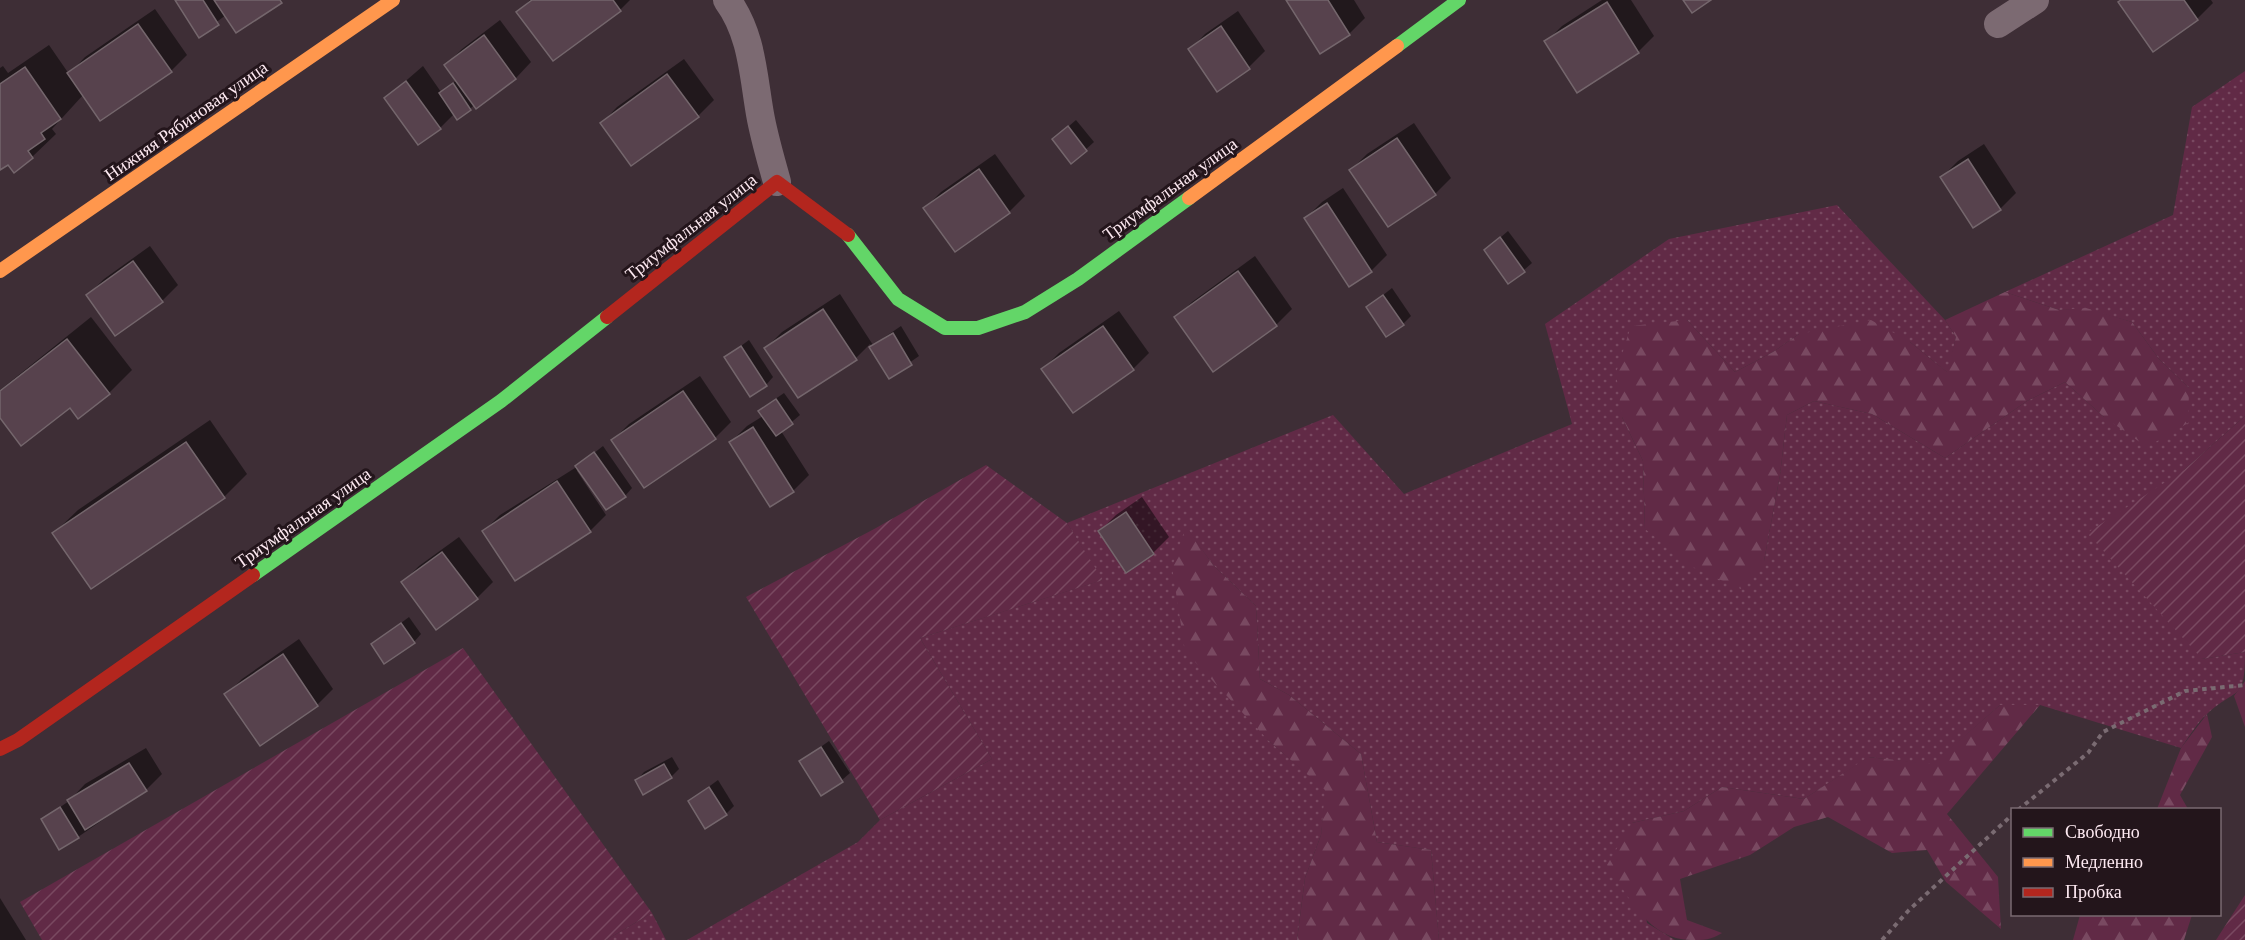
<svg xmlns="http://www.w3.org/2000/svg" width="2245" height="940" font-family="Georgia,serif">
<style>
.grass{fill:url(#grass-dots)}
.forest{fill:url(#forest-firs)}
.garden{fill:url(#garden-furrows)}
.shadow{fill:#0007}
.building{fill:#57424d;stroke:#74666c;stroke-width:1.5}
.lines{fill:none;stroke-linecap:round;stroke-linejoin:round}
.path{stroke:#7a6b72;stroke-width:4;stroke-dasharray:4.5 4.5;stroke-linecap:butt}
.street{stroke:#7c6a72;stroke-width:28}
.fast{stroke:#63d668;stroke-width:14}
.slow{stroke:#ff974d;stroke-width:14}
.jam{stroke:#b3261e;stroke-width:14}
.labels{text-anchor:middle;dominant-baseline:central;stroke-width:6;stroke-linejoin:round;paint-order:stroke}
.street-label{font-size:18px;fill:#fde9f1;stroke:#23151b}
</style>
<defs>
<pattern id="grass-dots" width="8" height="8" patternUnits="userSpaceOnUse" patternTransform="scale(1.5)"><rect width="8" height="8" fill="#612a46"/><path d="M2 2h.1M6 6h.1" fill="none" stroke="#794961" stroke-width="1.8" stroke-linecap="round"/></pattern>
<pattern id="forest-firs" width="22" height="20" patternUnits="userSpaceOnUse" patternTransform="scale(1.5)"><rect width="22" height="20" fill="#612a46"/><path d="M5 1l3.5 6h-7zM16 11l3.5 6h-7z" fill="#794961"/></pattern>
<pattern id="garden-furrows" width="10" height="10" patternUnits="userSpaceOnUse" patternTransform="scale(1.5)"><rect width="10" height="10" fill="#612a46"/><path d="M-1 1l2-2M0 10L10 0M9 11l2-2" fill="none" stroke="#794961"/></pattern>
</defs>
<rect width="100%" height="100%" fill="#3e2e36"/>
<g class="grass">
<path d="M2245,71V416L2184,470L2202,659L2245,652C2245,703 2237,686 2207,714C2197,723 2189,737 2181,748L2040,705H2000L1932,765L1869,757L1804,799L1722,787L1684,811L1632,823L1647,923L1675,940H1439L1431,850L1377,842L1361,754L1289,695L1260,679L1256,606L1213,565L1186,527L1268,740L1326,790L1321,835L1305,878L1297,940H687L858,842L880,820L992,759L920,638L1102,580L1067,523L1333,415L1404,494L1572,424L1545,324L1669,239L1837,205L1945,320L1956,337L1948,373L1910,342L1799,334L1773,352L1735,372L1687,320L1622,417L1643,461L1645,529L1764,561L1780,475L1787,415L1814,401L1872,414L1945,458L2027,401L2065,382L2104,417L2189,388L2159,359L2132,322L2086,309L2059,310L2005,292L2173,215L2192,107Z"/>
<path d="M652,913L666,940H606Z"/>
</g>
<g class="forest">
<path d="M2005,292L2059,310L2086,308L2132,322L2159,359L2189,388L2188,423L2147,447L2104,417L2065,382L2027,401L1945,458L1872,414L1814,401L1787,415L1780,475L1764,561L1741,589L1696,569L1645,529L1643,461L1622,417L1616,373L1631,326L1687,320L1735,372L1773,352L1799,334L1871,320L1910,342L1947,372L1956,337L1945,320Z"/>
<path d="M1186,526L1213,565L1256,606L1260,679L1289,695L1361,754L1377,842L1431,850L1439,940H1297L1305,878L1321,835L1325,790L1268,740L1185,651L1172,567Z"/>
<path d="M2245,681V727L2234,696Z"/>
<path d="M2000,705H2040L1947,814L1998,877L2001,929L1946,882L1927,850L1892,853L1828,817L1794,827L1750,855L1680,879L1687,920L1722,933C1711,940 1704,940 1691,940C1649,940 1629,897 1607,865L1632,823L1684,811L1722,787L1804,799L1868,757L1932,764Z"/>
<path d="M2207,714L2212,737L2180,795L2188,809H2157L2181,748Z"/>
<path d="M2080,915V914L2192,915L2184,940H2073Z"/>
</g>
<g class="garden">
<path d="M2245,416V652L2202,659L2087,533L2184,470Z"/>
<path d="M986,465L1067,523L1103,580L920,638L992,759L880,820L746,597L876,528Z"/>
<path d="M463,648L652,913L606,940H42L20,902Z"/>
<path d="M2245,895V940H2216Z"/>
</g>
<g class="shadow">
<path d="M176,0H282L226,15L199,35Z"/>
<path d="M530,0H630L620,10L518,12Z"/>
<path d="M1288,0H1354L1365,18L1349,34Z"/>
<path d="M1602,0H1631L1654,36L1638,52L1546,42L1562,26Z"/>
<path d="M2123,0H2211L2213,3L2197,19L2153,50Z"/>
<path d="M155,9L187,55L171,71L84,94L52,129L56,134L32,157L9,163L0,168V68L3,66L8,73L49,45L69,74L85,57Z"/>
<path d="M1238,11L1265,51L1249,67L1217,90L1190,50L1205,34Z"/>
<path d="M500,20L531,62L516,78L477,107L475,104L470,109L455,113L440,128L386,98L423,66L441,92L457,80L446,65L462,49Z"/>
<path d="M684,59L714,100L698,116L602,123L617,107Z"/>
<path d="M1076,120L1094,142L1072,162L1054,139Z"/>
<path d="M1414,123L1451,178L1435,194L1389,225L1351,170L1367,154Z"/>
<path d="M1984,144L2016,193L2000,209L1942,177L1958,161Z"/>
<path d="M995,154L1025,196L1009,212L925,208L941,192Z"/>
<path d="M1343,188L1387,255L1371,271L1306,218L1322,202Z"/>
<path d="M1508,231L1532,263L1524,270L1486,250Z"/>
<path d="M150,246L178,285L162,301L88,295L104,279Z"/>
<path d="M1255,256L1292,309L1276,325L1213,370L1176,318L1192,302Z"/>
<path d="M1392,288L1411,316L1403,324L1368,307Z"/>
<path d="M840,294L873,345L901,326L919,356L889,377L870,344L856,358L766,348L782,332Z"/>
<path d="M1119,311L1149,353L1133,369L1073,411L1043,369L1059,353Z"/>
<path d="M91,317L132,370L109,393L70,406L0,416V390Z"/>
<path d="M749,340L773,377L766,385L726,357Z"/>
<path d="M700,376L731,422L715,438L613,440L629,424Z"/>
<path d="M784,393L800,415L781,431L809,475L793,491L771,505L731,442L747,426L763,416L760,412L768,404Z"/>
<path d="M210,420L247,474L224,497L54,533L78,510Z"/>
<path d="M603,446L632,488L625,496L579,470L577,471L606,515L590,531H484L500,515L575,468Z"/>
<path d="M1142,497L1169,537L1153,553L1100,531L1116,515Z"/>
<path d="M459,537L493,582L477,598L403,582L419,566Z"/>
<path d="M409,617L421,634L414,642L373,644Z"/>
<path d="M299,639L333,689L317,705L226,695L242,679Z"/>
<path d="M829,741L850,773L842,780L801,761Z"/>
<path d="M146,748L162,774L146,790L78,837L43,819L69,801L85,784Z"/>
<path d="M672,757L679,769L671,777L637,780L644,772Z"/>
<path d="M718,780L734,806L726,814L689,801Z"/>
<path d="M0,898L26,940H0Z"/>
</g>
<g class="building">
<path d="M175,0H203L219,25L199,38Z"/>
<path d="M214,0H280L282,3L236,33Z"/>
<path d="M532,0H613L621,11L553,61L516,12Z"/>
<path d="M1286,0H1328L1350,35L1320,54Z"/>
<path d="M1683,0H1711L1692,13Z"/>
<path d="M2121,0H2184L2198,20L2153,52L2118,2Z"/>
<path d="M1607,2L1639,53L1577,93L1544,41Z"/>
<path d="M138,24L172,72L100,121L67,73Z"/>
<path d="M1221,26L1250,69L1217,92L1188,49Z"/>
<path d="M484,35L516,79L476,109L444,65Z"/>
<path d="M25,67L61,119L41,133L45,139L28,151L33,158L14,173L8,165L0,170V84Z"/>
<path d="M667,74L699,117L631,166L600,123Z"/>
<path d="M406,81L441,129L418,145L384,98Z"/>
<path d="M453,83L471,110L457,120L439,93Z"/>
<path d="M1068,126L1087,151L1071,164L1052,139Z"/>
<path d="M1397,138L1436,195L1388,227L1349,170Z"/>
<path d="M1968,159L2001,210L1973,228L1940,177Z"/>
<path d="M979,169L1010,213L955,252L923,208Z"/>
<path d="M1327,203L1372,272L1349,287L1304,218Z"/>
<path d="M1500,237L1525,272L1508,284L1484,250Z"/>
<path d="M133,261L163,302L115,336L86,295Z"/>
<path d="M1238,271L1277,326L1213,372L1174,317Z"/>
<path d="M1383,295L1404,325L1386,337L1366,307Z"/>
<path d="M823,309L857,360L798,398L764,348Z"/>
<path d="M1103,326L1134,370L1073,413L1041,369Z"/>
<path d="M893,333L912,365L889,379L869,347Z"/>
<path d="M67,339L110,394L78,419L70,408L21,446L0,418V391Z"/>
<path d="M741,346L767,386L750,397L724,357Z"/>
<path d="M683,391L716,439L644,488L611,440Z"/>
<path d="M776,399L793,424L776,436L758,411Z"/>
<path d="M753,427L794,492L770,507L729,442Z"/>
<path d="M186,442L225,498L91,589L52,533Z"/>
<path d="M594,452L626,497L606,510L575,466Z"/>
<path d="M557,481L591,532L515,581L482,531Z"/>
<path d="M1126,512L1154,554L1126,573L1098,531Z"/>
<path d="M442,552L478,599L436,630L401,582Z"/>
<path d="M401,623L415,643L384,664L371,644Z"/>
<path d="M283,654L318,706L260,746L224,694Z"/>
<path d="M821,747L843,782L821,796L799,761Z"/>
<path d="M129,763L147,791L85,830L67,800Z"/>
<path d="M664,764L672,778L643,795L635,780Z"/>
<path d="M709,787L727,815L705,829L688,801Z"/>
<path d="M60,807L79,838L59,850L41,819Z"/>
</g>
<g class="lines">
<g class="path">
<path d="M2018,810L2088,753L2103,732L2185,691L2245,685"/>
<path d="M1882,940L1909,910L2012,815"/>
</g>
<g class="street">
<path d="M727,0C752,34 753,74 760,114C764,137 771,160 777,182"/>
<path d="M1998,24L2035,0"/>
</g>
<g class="fast">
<path d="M1397,46L1459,0"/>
<path d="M848,235L898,299L945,328H978L1025,312L1078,279L1189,198"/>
<path d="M253,575L501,401L607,317"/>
</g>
<g class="slow">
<path d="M1189,198L1397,46"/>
<path d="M0,271L393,0"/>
</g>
<g class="jam">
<path d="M607,317L777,182L848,235"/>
<path d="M0,749L18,740L253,575"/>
</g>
</g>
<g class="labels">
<g class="street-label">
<text transform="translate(186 121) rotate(-35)">Нижняя Рябиновая улица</text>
<text transform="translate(1170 189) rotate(-36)">Триумфальная улица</text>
<text transform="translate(691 227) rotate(-38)">Триумфальная улица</text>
<text transform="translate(303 518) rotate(-35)">Триумфальная улица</text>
</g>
</g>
<rect x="2011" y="808" width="210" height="108" fill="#23151b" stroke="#7a6a71" stroke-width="1.5"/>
<rect x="2023" y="828" width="30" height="9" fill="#63d668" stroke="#7a6a71" stroke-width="1.5"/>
<text x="2065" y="838" font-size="18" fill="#fde9f1">Свободно</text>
<rect x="2023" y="858" width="30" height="9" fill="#ff974d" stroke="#7a6a71" stroke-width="1.5"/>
<text x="2065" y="868" font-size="18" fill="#fde9f1">Медленно</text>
<rect x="2023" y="888" width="30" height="9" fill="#b3261e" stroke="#7a6a71" stroke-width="1.5"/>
<text x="2065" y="898" font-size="18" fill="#fde9f1">Пробка</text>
</svg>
